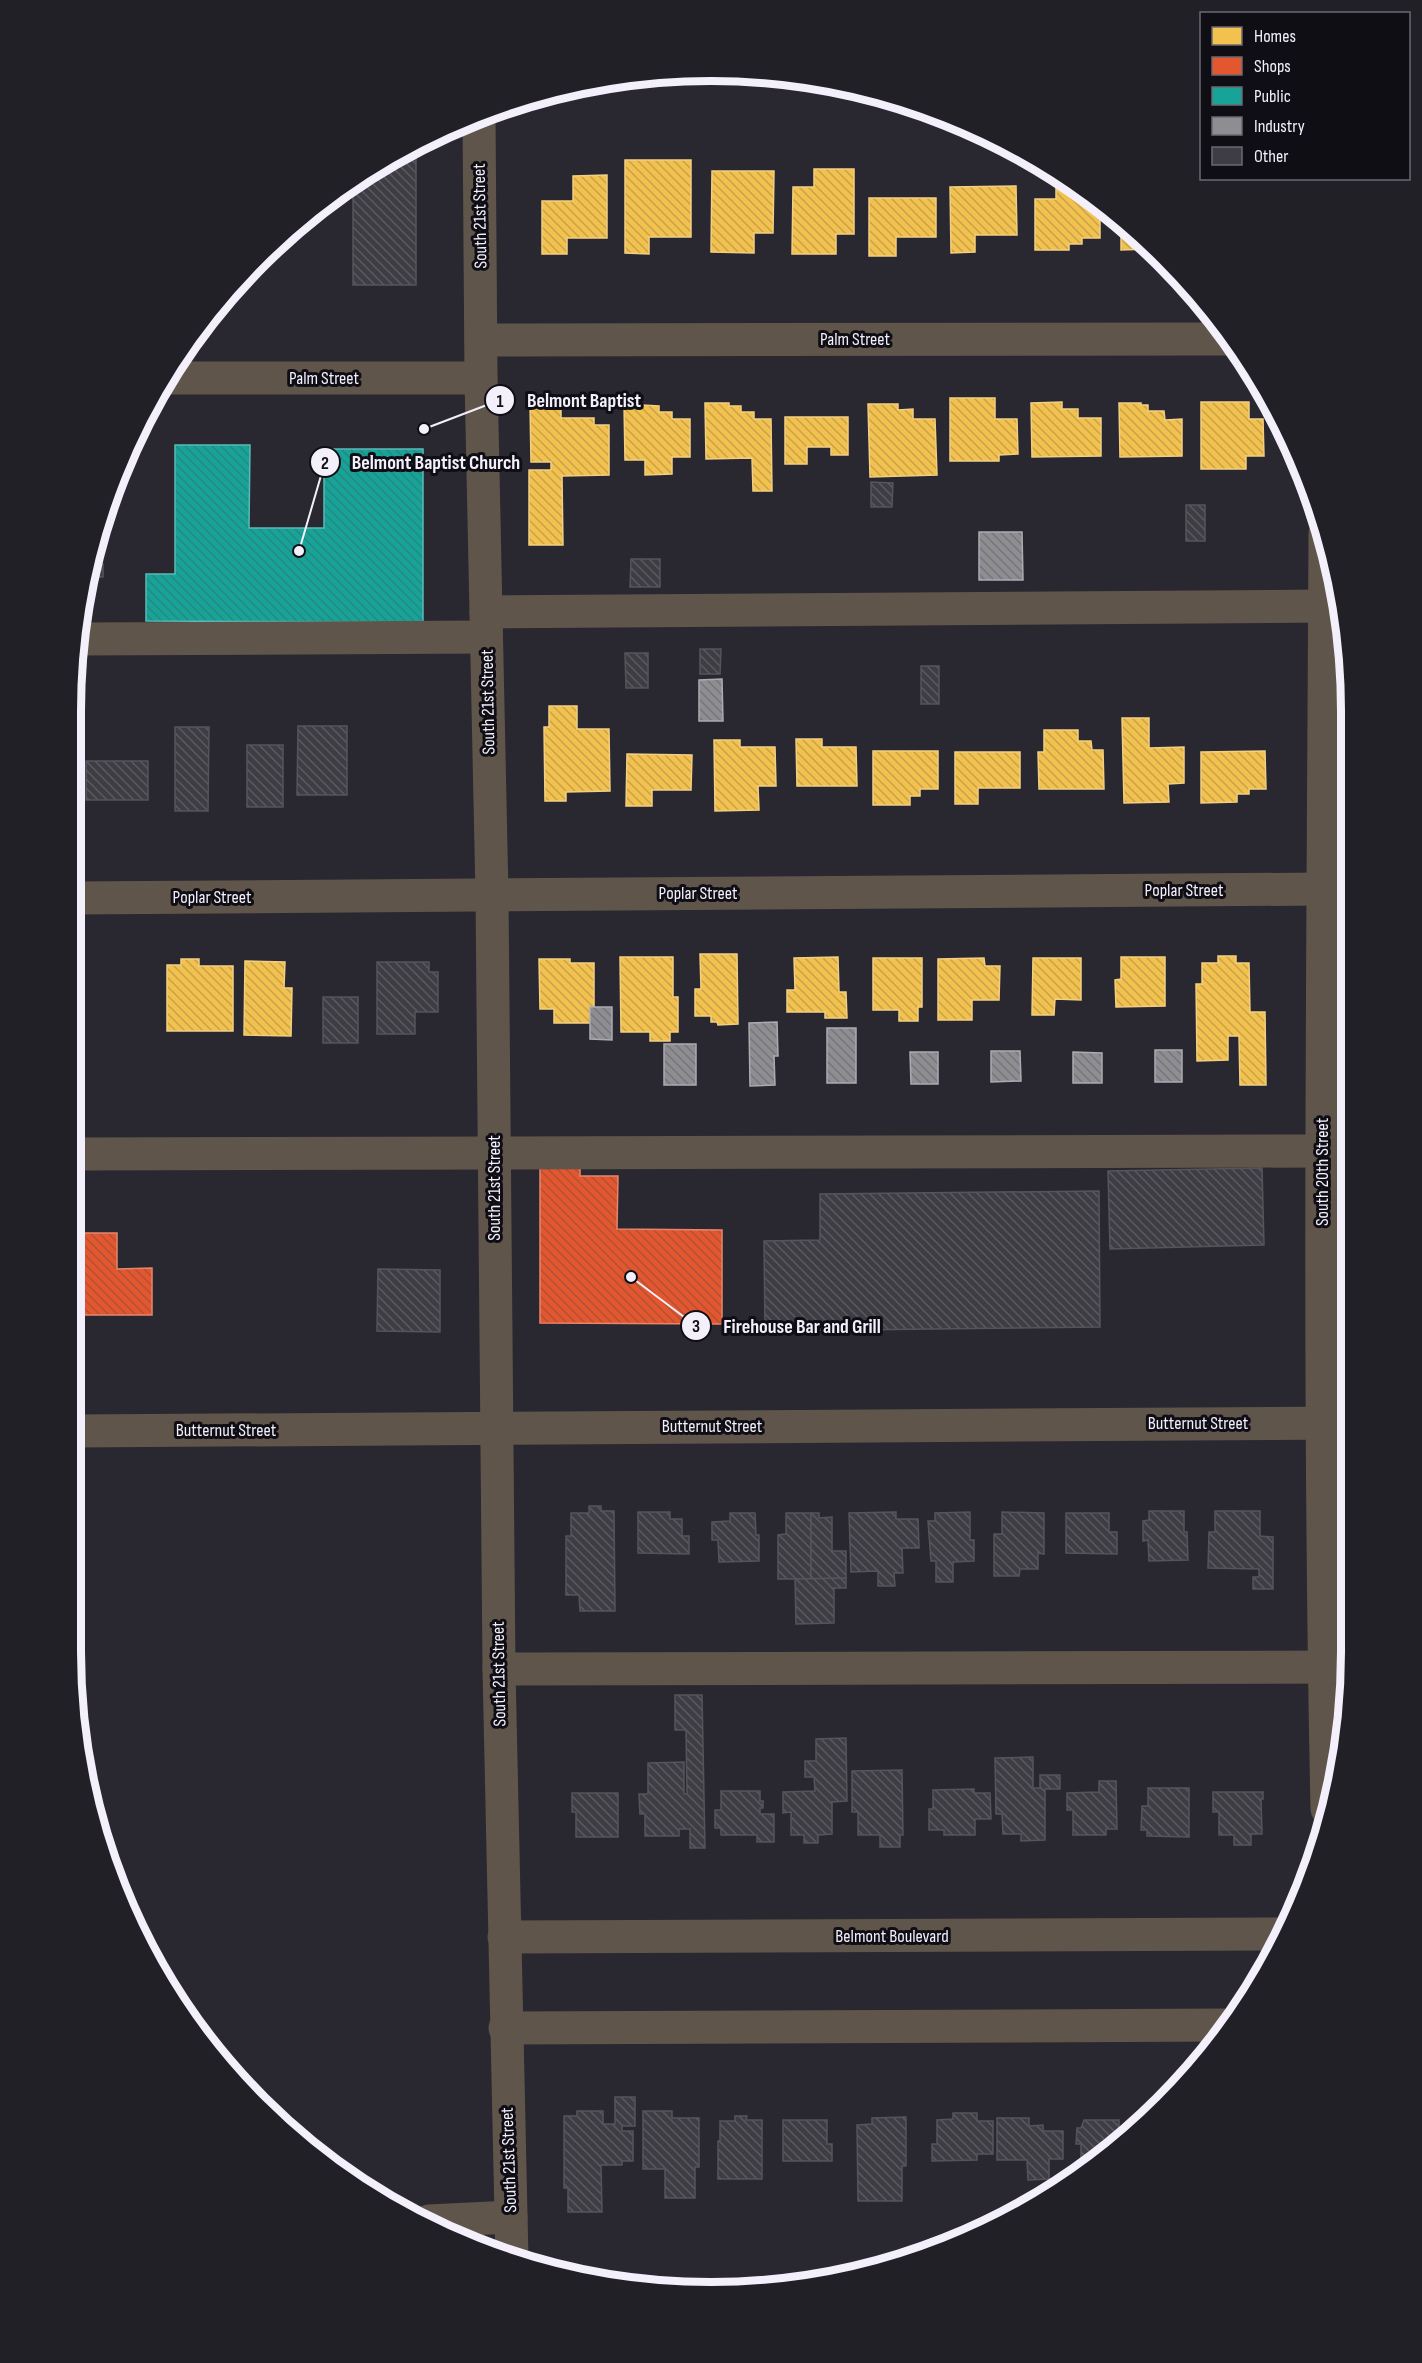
<svg xmlns="http://www.w3.org/2000/svg" width="1422" height="2363" font-family="'Sofia Sans Condensed',sans-serif">
<style>
.homes{fill:url(#homes-back-hatch);stroke:#f2cf82;stroke-width:1.5}
.shops{fill:url(#shops-back-hatch);stroke:#e8856c;stroke-width:1.5}
.public{fill:url(#public-back-hatch);stroke:#59bab6;stroke-width:1.5}
.industry{fill:url(#industry-back-hatch);stroke:#acabb2;stroke-width:1.5}
.building{fill:url(#building-back-hatch);stroke:#56545b;stroke-width:1.5}
.lines{fill:none;stroke-linecap:round;stroke-linejoin:round}
.minor{stroke:#60554a;stroke-width:33}
.labels{text-anchor:middle;dominant-baseline:central;stroke-width:6;stroke-linejoin:round;paint-order:stroke}
.street-label{font-size:18px;fill:#f3f0fc;stroke:#100e15}
.rim{fill:none;stroke:#f3f0fc;stroke-width:8}
.leader{fill:none;stroke:#f3f0fc;stroke-width:2}
.callout-dot{fill:#f3f0fc;stroke:#100e15;stroke-width:2}
.mark-label{font-size:18px;text-anchor:middle;font-weight:bold;fill:#111}
.callout-label{font-size:20px;text-anchor:middle;font-weight:bold;fill:#f3f0fc;stroke:#100e15;stroke-width:6;stroke-linejoin:round;paint-order:stroke}
</style>
<defs>
<pattern id="homes-back-hatch" width="6" height="6" patternUnits="userSpaceOnUse" patternTransform="scale(1.5)"><rect width="6" height="6" fill="#f2c14e"/><path d="M-1 5l2 2M0 0l6 6M5-1l2 2" fill="none" stroke="#c8a34e"/></pattern>
<pattern id="shops-back-hatch" width="6" height="6" patternUnits="userSpaceOnUse" patternTransform="scale(1.5)"><rect width="6" height="6" fill="#e4572e"/><path d="M-1 5l2 2M0 0l6 6M5-1l2 2" fill="none" stroke="#ae5238"/></pattern>
<pattern id="public-back-hatch" width="6" height="6" patternUnits="userSpaceOnUse" patternTransform="scale(1.5)"><rect width="6" height="6" fill="#17a398"/><path d="M-1 5l2 2M0 0l6 6M5-1l2 2" fill="none" stroke="#268881"/></pattern>
<pattern id="industry-back-hatch" width="6" height="6" patternUnits="userSpaceOnUse" patternTransform="scale(1.5)"><rect width="6" height="6" fill="#8d8d92"/><path d="M-1 5l2 2M0 0l6 6M5-1l2 2" fill="none" stroke="#75757a"/></pattern>
<pattern id="building-back-hatch" width="6" height="6" patternUnits="userSpaceOnUse" patternTransform="scale(1.5)"><rect width="6" height="6" fill="#3e3d44"/><path d="M-1 5l2 2M0 0l6 6M5-1l2 2" fill="none" stroke="#5a5960"/></pattern>
</defs>
<rect width="100%" height="100%" fill="#292830"/>
<g class="homes">
<path d="M625,160H691V237H649V254L625,253Z"/>
<path d="M814,169H854V234H836V254H792L793,187H814Z"/>
<path d="M712,171H774L773,233H754V253L711,252Z"/>
<path d="M607,175V238H567V254H542V201H573V176Z"/>
<path d="M1016,186L1017,235H975V252L951,253L950,187Z"/>
<path d="M1056,186H1075L1100,207V238H1082V244H1069V250H1035V199H1056Z"/>
<path d="M869,198H936V237H896V256H869Z"/>
<path d="M1121,226L1148,249L1121,250Z"/>
<path d="M950,398H995V419H1017L1018,454L999,455V461H950Z"/>
<path d="M1062,402V409H1078V418H1101V456L1032,457L1031,403Z"/>
<path d="M1201,402H1249V419H1263L1264,456H1246V469H1201Z"/>
<path d="M705,403H729V406H741V412H754V419H771L772,491H753L752,458L706,459Z"/>
<path d="M1119,403H1141V405H1148V411H1164L1165,420L1182,419V456L1120,457Z"/>
<path d="M530,404H561V418H594V425H609V475L562,476L563,545H529V470H551V462H531Z"/>
<path d="M624,404L659,406V412H672V419H690V457H672V474L645,475V460H625Z"/>
<path d="M868,404H898V410L913,409V419H935L937,475L870,477Z"/>
<path d="M785,417H848V455H831V447H807V464H785Z"/>
<path d="M549,706H577V729H609L610,791L566,792V801H545L544,727H549Z"/>
<path d="M1122,718H1149V748L1184,747V783L1168,784L1169,802L1124,803Z"/>
<path d="M1044,730H1078V741H1091L1092,750H1103L1104,789H1039L1038,752H1044Z"/>
<path d="M796,739H822V747H856L857,786H797Z"/>
<path d="M714,740H740V747H775L776,786H758L759,810L715,811Z"/>
<path d="M873,751H938V789H920V796H910V805H873Z"/>
<path d="M1265,751L1266,789H1249V794H1237V802L1201,803V752Z"/>
<path d="M955,752H1020V788H978V804H955Z"/>
<path d="M627,754L692,755L691,790H652V806H626Z"/>
<path d="M700,954H737L738,1024L718,1025L717,1022H711V1016H695V989H701Z"/>
<path d="M1218,956H1236V963H1249L1250,1012H1265L1266,1085H1240L1239,1036H1228V1060L1197,1061L1196,984H1202V963H1218Z"/>
<path d="M620,957H673V997H678V1032H670V1041H650V1032H621Z"/>
<path d="M838,957L839,992H846L847,1018H825V1012H787V990H795L794,958Z"/>
<path d="M1121,957H1165V1006L1116,1007L1115,980L1121,979Z"/>
<path d="M873,958H922V1007H918V1021H899V1010H873Z"/>
<path d="M984,958L985,966H1000L999,1000H972V1020H938V959Z"/>
<path d="M1033,958H1081V1000L1055,999L1054,1015H1032Z"/>
<path d="M181,959H199V966H233V1031H167V965H181Z"/>
<path d="M539,959H570V963H594V1007H590V1023H554V1009H540Z"/>
<path d="M245,961L285,962L284,988H292L291,1036L244,1035Z"/>
<rect x="73" y="980" width="9" height="79"/>
</g>
<g class="shops">
<path d="M540,1158H580V1176H618L617,1229L722,1230V1324L540,1323Z"/>
<path d="M80,1233H117V1269L152,1268V1315H74V1268L80,1267Z"/>
</g>
<path class="public" d="M175,445H250L249,528H324V449H423V622L146,621V574H175Z"/>
<g class="industry">
<path d="M979,532H1022L1023,580H979Z"/>
<path d="M722,679L723,721H699V680Z"/>
<path d="M590,1007H612V1040L590,1039Z"/>
<path d="M777,1022L778,1056H774L775,1085L750,1086L749,1023Z"/>
<rect x="827" y="1028" width="29" height="55"/>
<rect x="664" y="1044" width="32" height="41"/>
<rect x="1155" y="1050" width="27" height="32"/>
<path d="M991,1051H1020L1021,1081L991,1082Z"/>
<path d="M910,1052H938V1084H911Z"/>
<path d="M1073,1052L1102,1053V1083H1073Z"/>
</g>
<g class="building">
<path d="M416,146V285H353V181Z"/>
<path d="M871,482L893,483L892,507H871Z"/>
<rect x="1186" y="505" width="19" height="36"/>
<path d="M631,559H660V587H630Z"/>
<path d="M93,564H103V577H90Z"/>
<path d="M700,649H721L720,674H700Z"/>
<path d="M625,653H648V688H626Z"/>
<rect x="921" y="666" width="18" height="38"/>
<path d="M298,726H347V795H297Z"/>
<path d="M175,727H209L208,811H175Z"/>
<rect x="247" y="745" width="36" height="62"/>
<rect x="86" y="761" width="62" height="39"/>
<path d="M377,962H429V972H438V1012H415V1034H377Z"/>
<rect x="323" y="997" width="35" height="46"/>
<path d="M1262,1168L1264,1245L1110,1249L1108,1171Z"/>
<path d="M1099,1191L1100,1327L765,1331L764,1241L820,1240V1194Z"/>
<path d="M378,1269L440,1270V1332L377,1331Z"/>
<path d="M589,1506H601V1511H614L615,1611H580L579,1595H566V1536H571V1513H589Z"/>
<path d="M1149,1511H1184V1532H1187L1188,1560L1149,1561L1148,1540L1143,1541V1521L1149,1520Z"/>
<path d="M1215,1511H1260V1536L1273,1537V1589H1253V1577H1259V1569L1208,1568L1209,1532H1215Z"/>
<path d="M638,1512H670V1519H682V1536H689V1554L638,1553Z"/>
<path d="M896,1512V1519H918L919,1548H902L903,1573H894L895,1586H878V1571L851,1572L849,1513Z"/>
<path d="M970,1512V1540H974V1561L953,1562V1582H936V1561H931L928,1521H935V1513Z"/>
<path d="M1002,1512L1044,1513V1554L1038,1553V1569H1020L1019,1576H994V1534H1002Z"/>
<path d="M730,1513H755L756,1535H759V1561L719,1562L718,1540H712V1522L730,1521Z"/>
<path d="M786,1513H811V1579H778V1535L786,1534Z"/>
<path d="M811,1513H819V1518L832,1517V1551H846V1578L811,1579Z"/>
<path d="M1066,1513H1109V1532H1117V1554L1066,1553Z"/>
<path d="M846,1578V1588H834V1623L796,1624L795,1579Z"/>
<path d="M675,1695H702L705,1848H690V1829H679V1836H645V1814H640L639,1794H648V1763L684,1762V1794H687L686,1730H675Z"/>
<path d="M846,1738L847,1801L832,1802V1834L818,1835V1843H804V1835H791V1812L783,1813V1792L815,1791L814,1777H805V1761H816V1739Z"/>
<path d="M1033,1757V1788H1040V1775H1060V1789H1045V1840L1021,1841V1834H1003L1002,1814H996L995,1758Z"/>
<path d="M902,1770L903,1835H900V1847H880V1835H858V1812H852V1771Z"/>
<path d="M1099,1781H1116L1117,1829H1106V1835H1073V1810H1067V1793L1099,1792Z"/>
<path d="M1148,1788H1189V1837L1147,1836V1830H1141L1142,1806H1148Z"/>
<path d="M974,1789V1793H990L991,1819H975V1835H944V1830H929V1809H933V1790Z"/>
<path d="M721,1791H760V1801H763V1808H760V1814H774V1842H757V1835H721V1828H715V1810H721Z"/>
<path d="M1213,1792H1263V1799H1261L1262,1834H1251V1845H1234V1835H1219V1812H1213Z"/>
<path d="M572,1793H618V1837H576V1812H572Z"/>
<path d="M615,2097H635V2126H622V2131H633V2161H622V2165H601L602,2212H568V2188H564V2116H577V2111H603V2124H615Z"/>
<path d="M643,2111H672V2118H699V2167H695V2198H665V2169H643Z"/>
<path d="M953,2113H977V2121H993V2154H977V2160L932,2161V2144H937V2120L953,2119Z"/>
<path d="M735,2116H747L746,2120H762V2179H718V2141H720V2121H735Z"/>
<path d="M906,2117V2166H902V2201H858L857,2125L872,2124V2118Z"/>
<path d="M997,2118H1029V2126L1043,2125V2131H1063V2159H1049V2179L1028,2180L1027,2160H997Z"/>
<path d="M783,2120H827V2144H832V2161H783Z"/>
<path d="M1084,2120H1119V2145L1095,2164H1081V2144H1076L1077,2128H1081Z"/>
</g>
<g class="lines">
<g class="minor">
<path d="M479,115L481,378L492,895L499,1669L512,2260"/>
<path d="M481,340L1228,339"/>
<path d="M167,378H481"/>
<path d="M1325,534C1323,959 1318,1384 1327,1809"/>
<path d="M486,612L1325,606"/>
<path d="M78,639L486,637"/>
<path d="M73,898L1323,889"/>
<path d="M74,1154L1322,1151"/>
<path d="M75,1431L1350,1423"/>
<path d="M499,1669L1350,1667"/>
<path d="M504,1937L1280,1934"/>
<path d="M505,2028L1230,2025"/>
<path d="M429,2221L511,2217"/>
</g>
</g>
<g class="labels">
<g class="street-label">
<text transform="translate(480 216) rotate(-91)">South 21st Street</text>
<text x="855" y="339">Palm Street</text>
<text x="324" y="378">Palm Street</text>
<text transform="translate(488 702) rotate(-91)">South 21st Street</text>
<text x="1184" y="890">Poplar Street</text>
<text x="698" y="893">Poplar Street</text>
<text x="212" y="897">Poplar Street</text>
<text transform="translate(1322 1172) rotate(-90)">South 20th Street</text>
<text transform="translate(494 1188) rotate(-90)">South 21st Street</text>
<text x="1198" y="1423">Butternut Street</text>
<text x="712" y="1426">Butternut Street</text>
<text x="226" y="1430">Butternut Street</text>
<text transform="translate(499 1674) rotate(-91)">South 21st Street</text>
<text x="892" y="1936">Belmont Boulevard</text>
<text transform="translate(509 2160) rotate(-92)">South 21st Street</text>
</g>
</g>
<path d="M0 0H1422V2363H0ZM711 81H711A630 630 0 0 1 1341 711V1652A630 630 0 0 1 711 2282H711A630 630 0 0 1 81 1652V711A630 630 0 0 1 711 81Z" fill="#222027" fill-rule="evenodd"/>
<path class="rim" d="M711 81H711A630 630 0 0 1 1341 711V1652A630 630 0 0 1 711 2282H711A630 630 0 0 1 81 1652V711A630 630 0 0 1 711 81Z"/>
<path class="leader" d="M424 429L500 400M299 551L325 462M631 1277L696 1326"/>
<g class="callout-dot">
<circle cx="424" cy="429" r="6"/>
<circle cx="299" cy="551" r="6"/>
<circle cx="631" cy="1277" r="6"/>
<circle cx="500" cy="400" r="15"/>
<circle cx="325" cy="462" r="15"/>
<circle cx="696" cy="1326" r="15"/>
</g>
<g class="mark-label">
<text x="500" y="407">1</text>
<text x="325" y="469">2</text>
<text x="696" y="1332">3</text>
</g>
<g class="callout-label">
<text x="584" y="407">Belmont Baptist</text>
<text x="436" y="469">Belmont Baptist Church</text>
<text x="802" y="1333">Firehouse Bar and Grill</text>
</g>
<rect x="1200" y="12" width="210" height="168" fill="#100e15" stroke="#6b6871" stroke-width="1.5"/>
<rect x="1212" y="27" width="30" height="18" fill="#f2c14e" stroke="#6b6871" stroke-width="1.5"/>
<text x="1254" y="42" font-size="18" fill="#f3f0fc">Homes</text>
<rect x="1212" y="57" width="30" height="18" fill="#e4572e" stroke="#6b6871" stroke-width="1.5"/>
<text x="1254" y="72" font-size="18" fill="#f3f0fc">Shops</text>
<rect x="1212" y="87" width="30" height="18" fill="#17a398" stroke="#6b6871" stroke-width="1.5"/>
<text x="1254" y="102" font-size="18" fill="#f3f0fc">Public</text>
<rect x="1212" y="117" width="30" height="18" fill="#8d8d92" stroke="#6b6871" stroke-width="1.5"/>
<text x="1254" y="132" font-size="18" fill="#f3f0fc">Industry</text>
<rect x="1212" y="147" width="30" height="18" fill="#3e3d44" stroke="#6b6871" stroke-width="1.5"/>
<text x="1254" y="162" font-size="18" fill="#f3f0fc">Other</text>
</svg>
